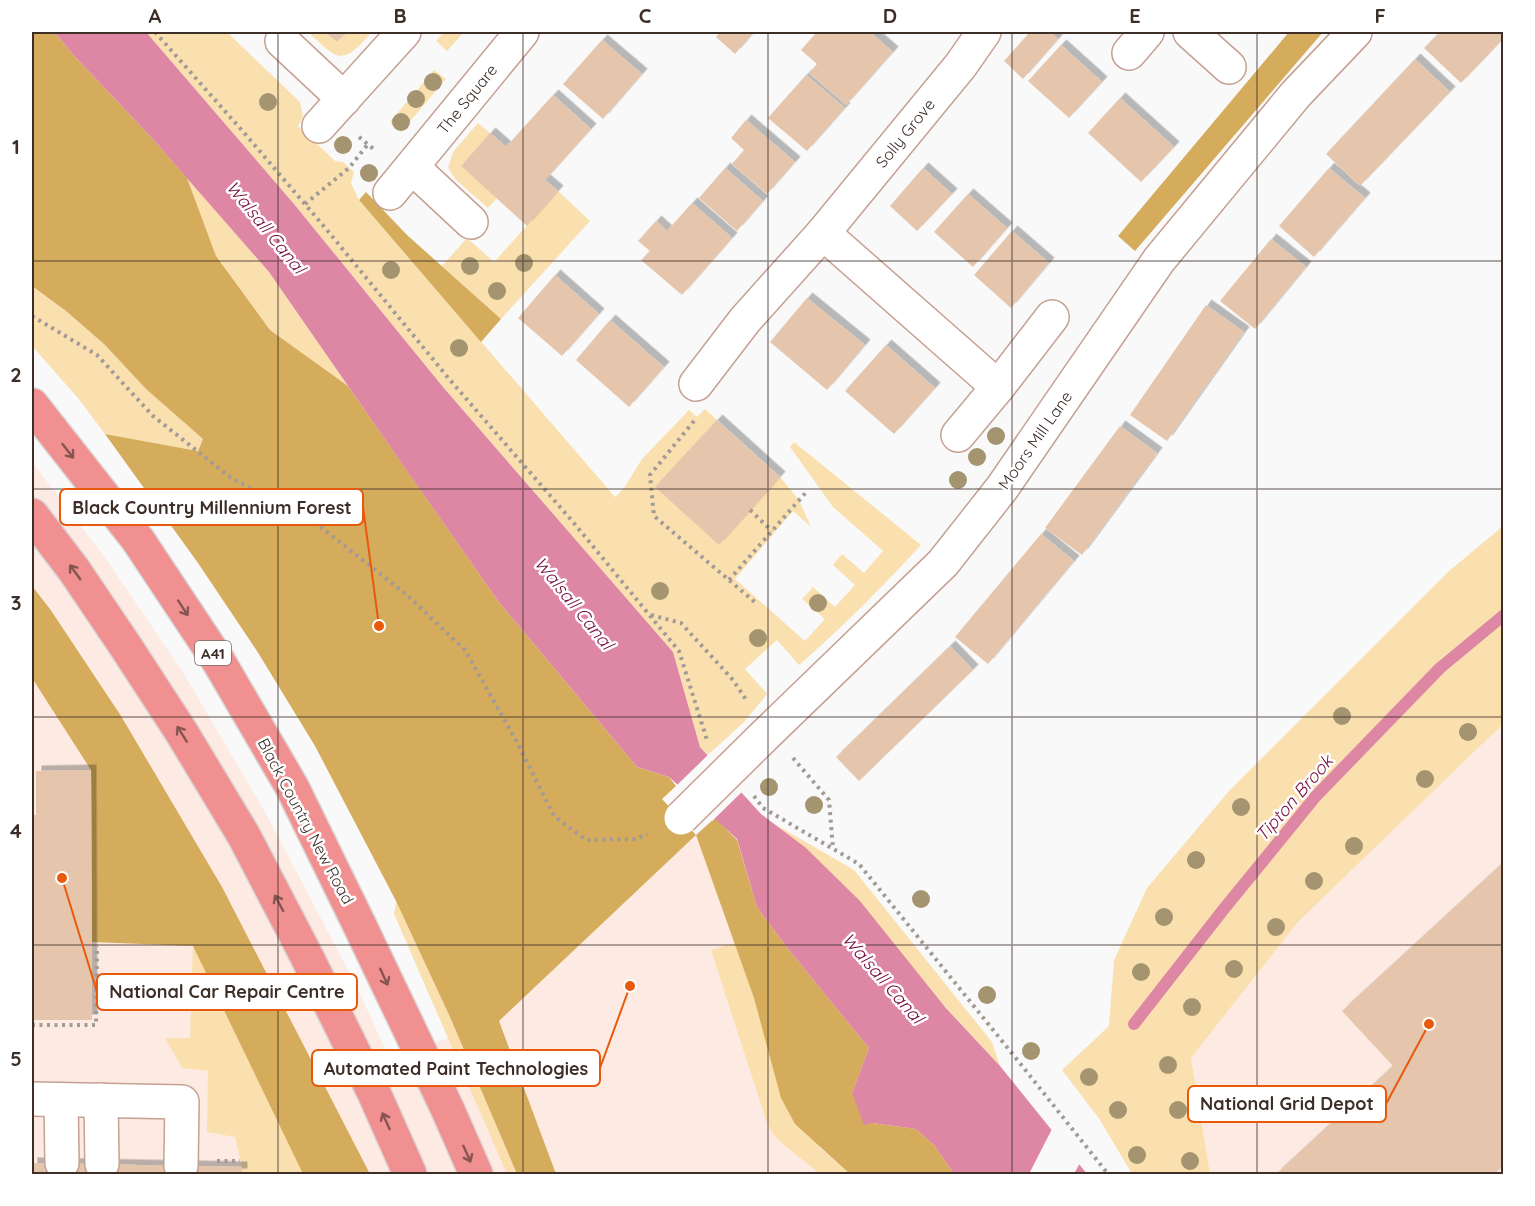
<svg xmlns="http://www.w3.org/2000/svg" width="1535" height="1206" font-family="Quicksand,sans-serif">
<style>
.built{fill:#fdeae2}
.green{fill:#fae0af}
.forest{fill:#d5ac5b}
.water{fill:#de87a4}
.pier{fill:#f9f9f9}
.lines{fill:none;stroke-linecap:round;stroke-linejoin:round}
.stream{stroke:#de87a4;stroke-width:12}
.building{fill:#e5c6ac;filter:url(#shadow)}
.minor-casing{stroke:#c6a092;stroke-width:36}
.highway-casing{stroke:#d8d5d4;stroke-width:36}
.path{stroke:#a19a97;stroke-width:4;stroke-dasharray:3 4.5;stroke-linecap:butt}
.minor{stroke:#fff;stroke-width:33}
.highway{stroke:#f19090;stroke-width:33}
.minor-bridge-casing{stroke:#c6a092;stroke-width:36;stroke-linecap:butt}
.minor-bridge{stroke:#fff;stroke-width:33}
.tree{fill:#a49570}
.oneway{stroke:#855552}
.grid{fill:none;stroke:#3d2e28;stroke-width:1.5;stroke-opacity:0.55}
.labels{text-anchor:middle;dominant-baseline:central;stroke-width:5;stroke-linejoin:round;paint-order:stroke}
.shield{fill:#fff;stroke:#776d68;stroke-width:1.5}
.shield-label{font-size:15px;font-weight:bold;fill:#3d2e28}
.street-label{font-size:16px;fill:#3d2e28;stroke:#fff}
.water-label{font-size:18px;font-style:italic;fill:#740b3e;stroke:#fff}
.leader{fill:none;stroke:#e8590c;stroke-width:2}
.callout-dot{fill:#e8590c;stroke:#fff;stroke-width:2}
.callout{fill:#fff;stroke:#e8590c;stroke-width:2}
.callout-label{font-size:18px;text-anchor:middle;font-weight:bold;fill:#3d2e28}
.neatline{fill:none;stroke:#3d2e28;stroke-width:2}
.grid-label{font-size:20px;text-anchor:middle;font-weight:bold;fill:#3d2e28}
</style>
<defs>
<filter id="shadow"><feDropShadow dx="5.5" dy="-5.5" stdDeviation="0" flood-color="#0004"/></filter>
</defs>
<rect width="100%" height="100%" fill="#f9f9f9"/>
<g class="built">
<path d="M32,462L109,563L184,674L265,812L357,987L389,1058L499,1021L696,835L1041,1174H32Z"/>
<path d="M1503,724V1174H1210L1191,1058L1298,922Z"/>
</g>
<g class="green">
<path d="M146,32H232L230,35L300,102L303,116L298,126L335,161L343,162L354,172L351,183L359,200L615,497L624,488L642,459L689,410L697,417L705,409L717,420L656,487L780,477L799,500L811,527L793,511L735,579L805,641L825,619L802,599L813,587L835,607L855,585L833,565L842,554L864,573L883,551L833,507L790,447L794,442L921,545C882,587 842,628 799,665L777,640L745,669L767,694L744,722L708,755L700,747L673,652L443,387L294,204Z"/>
<path d="M308,32H325L337,42L347,32H372C363,41 349,62 334,54C325,49 315,38 308,32Z"/>
<path d="M444,32H464L447,51L436,41Z"/>
<path d="M434,70L446,79L401,132L390,122Z"/>
<path d="M478,123L490,133L461,166L497,198L488,208L456,180L448,168L453,152Z"/>
<path d="M187,178L269,272L348,386L270,330L216,256Z"/>
<path d="M558,191L590,221L501,319L442,266L467,238L494,262Z"/>
<path d="M32,286L66,311L104,344L146,389L203,439L198,451L105,434L78,398L32,346Z"/>
<path d="M1503,526V724L1298,922L1191,1058L1210,1174H1132L1100,1120L1062,1070L1109,1026L1114,960L1147,888L1229,791L1448,572Z"/>
<path d="M778,826L854,870L992,1042L1000,1066Z"/>
<path d="M396,901L450,1017L517,1174H507L394,914Z"/>
<path d="M735,943L754,998L820,1148L850,1174H820L784,1145L773,1134L766,1120L711,950Z"/>
<path d="M193,945L303,1174H242V1167L235,1137L207,1132L208,1071L182,1068L165,1038H190Z"/>
</g>
<g class="forest">
<path d="M32,32H54L77,59L150,136L187,178L216,256L270,330L348,386L498,601L637,767L669,777L676,786L662,799L696,835L715,818L737,840L757,907L789,950L869,1048L852,1093L872,1123L916,1129L934,1145L954,1174H850L795,1124L781,1098L754,998L696,835L499,1021L556,1174H517L450,1017L396,901L315,746L257,651L198,563L105,434L198,451L203,439L146,389L104,344L66,311L32,286Z"/>
<path d="M1289,32H1323L1135,251L1118,236Z"/>
<path d="M366,192L407,235L501,319L481,342L359,200Z"/>
<path d="M32,586L50,609L121,716L222,887L370,1174H303L193,946L92,942L91,770L32,678Z"/>
</g>
<path class="water" d="M54,32H146L294,204L443,387L673,652L700,747L761,814L806,848L860,901L945,1007L1000,1066L1087,1174H954L934,1145L916,1129L872,1123L864,1125L852,1093L869,1048L789,950L757,907L737,839L669,777L637,767L498,601L398,458L269,272L150,136L77,59Z"/>
<g class="pier">
<path d="M710,753L744,790L712,821L675,787Z"/>
<path d="M1053,1127L1081,1161L1074,1174H1029Z"/>
</g>
<g class="lines">
<path class="stream" d="M1134,1024L1223,910L1316,796L1440,668L1504,615"/>
</g>
<g class="building">
<path d="M325,32H347L337,42Z"/>
<path d="M720,32H754L735,54L716,37Z"/>
<path d="M817,32H870L893,52L846,105L809,73L817,64L801,50Z"/>
<path d="M1030,32H1050L1058,39L1023,79L1004,61Z"/>
<path d="M1440,32H1504V38L1461,83L1424,48Z"/>
<path d="M602,40L642,74L603,119L563,84Z"/>
<path d="M1061,45L1102,82L1069,118L1028,81Z"/>
<path d="M1415,59L1450,92L1360,186L1326,154Z"/>
<path d="M806,75L845,108L807,151L768,118Z"/>
<path d="M553,95L591,129L545,180L558,191L527,226L461,166L490,133L506,147Z"/>
<path d="M1120,98L1174,147L1141,182L1088,133Z"/>
<path d="M746,120L795,162L767,194L732,164L744,150L731,138Z"/>
<path d="M725,168L763,201L737,231L699,198Z"/>
<path d="M923,168L952,194L917,231L890,206Z"/>
<path d="M1329,168L1365,198L1314,257L1279,226Z"/>
<path d="M968,194L1007,228L973,267L934,232Z"/>
<path d="M692,203L732,238L682,295L641,260L650,251L638,241L656,221L667,231Z"/>
<path d="M1012,231L1049,263L1011,308L974,275Z"/>
<path d="M1271,239L1306,267L1255,329L1220,301Z"/>
<path d="M555,275L599,314L562,356L518,318Z"/>
<path d="M807,298L865,345L827,390L770,342Z"/>
<path d="M1206,305L1244,332L1167,441L1130,415Z"/>
<path d="M610,320L664,367L629,407L576,360Z"/>
<path d="M886,345L935,388L894,434L845,391Z"/>
<path d="M717,420L780,477L719,545L655,487Z"/>
<path d="M1120,426L1157,453L1082,555L1045,528Z"/>
<path d="M1041,534L1074,561L988,664L955,637Z"/>
<path d="M950,646L973,670L859,781L836,757Z"/>
<path d="M91,770L92,1020H32V815H36V771Z"/>
<path d="M1504,862V1166L1494,1174H1276L1393,1066L1342,1011Z"/>
<path d="M32,1163L242,1167V1174H32Z"/>
</g>
<g class="lines">
<g class="minor-casing">
<g id="minor">
<path d="M1190,32L1229,67"/>
<path d="M282,41L344,99"/>
<path d="M1129,53L1147,32"/>
<path d="M319,126L404,32"/>
<path d="M412,167L471,222"/>
<path d="M390,193L522,32"/>
<path d="M823,233L998,387L958,435"/>
<path d="M696,384L745,320L823,233L961,65L984,32"/>
<path d="M998,387L1052,317"/>
<path d="M760,740L943,563L1002,488L1159,260L1296,94L1355,32"/>
<path d="M32,1099L182,1102L181,1166"/>
<path d="M61,1100L62,1163"/>
<path d="M101,1100L102,1164"/>
</g>
</g>
<g class="highway-casing">
<g id="highway">
<path d="M32,405L138,540L219,662L292,787L359,924L447,1108L476,1174"/>
<path d="M32,515L74,570L126,647L182,733L244,836L306,955L374,1093L410,1174"/>
</g>
</g>
<g class="path">
<path d="M155,32L246,135L327,230L450,380L573,522L679,651L707,740"/>
<path d="M359,137L376,151"/>
<path d="M305,204L349,168L368,144"/>
<path d="M32,316L97,355L153,416L230,477L318,525L407,595L465,650L518,744L554,816L586,840L636,839L647,834"/>
<path d="M694,421L650,475L654,516L757,604"/>
<path d="M750,510L772,531"/>
<path d="M729,580L808,490"/>
<path d="M651,615L681,623L733,680L747,701"/>
<path d="M793,758L829,800L833,849"/>
<path d="M754,796L763,808L859,864L1019,1062L1108,1174"/>
<path d="M32,1025H96L97,946"/>
<path d="M217,1161H240"/>
</g>
<use href="#minor" class="minor"/>
<use href="#highway" class="highway"/>
<g class="minor-bridge-casing">
<path id="minor-bridge" d="M681,818L760,740"/>
</g>
<use href="#minor-bridge" class="minor-bridge"/>
</g>
<g class="tree">
<circle cx="433" cy="82" r="9"/>
<circle cx="416" cy="99" r="9"/>
<circle cx="268" cy="102" r="9"/>
<circle cx="401" cy="122" r="9"/>
<circle cx="343" cy="145" r="9"/>
<circle cx="369" cy="173" r="9"/>
<circle cx="524" cy="263" r="9"/>
<circle cx="470" cy="266" r="9"/>
<circle cx="391" cy="270" r="9"/>
<circle cx="497" cy="291" r="9"/>
<circle cx="459" cy="348" r="9"/>
<circle cx="996" cy="436" r="9"/>
<circle cx="977" cy="457" r="9"/>
<circle cx="958" cy="480" r="9"/>
<circle cx="660" cy="591" r="9"/>
<circle cx="818" cy="603" r="9"/>
<circle cx="758" cy="638" r="9"/>
<circle cx="1342" cy="716" r="9"/>
<circle cx="1468" cy="732" r="9"/>
<circle cx="1425" cy="779" r="9"/>
<circle cx="769" cy="787" r="9"/>
<circle cx="814" cy="805" r="9"/>
<circle cx="1241" cy="807" r="9"/>
<circle cx="1354" cy="846" r="9"/>
<circle cx="1196" cy="860" r="9"/>
<circle cx="1314" cy="881" r="9"/>
<circle cx="921" cy="899" r="9"/>
<circle cx="1164" cy="917" r="9"/>
<circle cx="1276" cy="927" r="9"/>
<circle cx="1234" cy="969" r="9"/>
<circle cx="1141" cy="972" r="9"/>
<circle cx="987" cy="995" r="9"/>
<circle cx="1192" cy="1007" r="9"/>
<circle cx="1031" cy="1051" r="9"/>
<circle cx="1168" cy="1065" r="9"/>
<circle cx="1089" cy="1077" r="9"/>
<circle cx="1118" cy="1110" r="9"/>
<circle cx="1178" cy="1110" r="9"/>
<circle cx="1137" cy="1155" r="9"/>
<circle cx="1190" cy="1161" r="9"/>
</g>
<defs><path id="oneway-shaft" d="M-6 0H5M1.5-3L5.5 0L1.5 3" fill="none" stroke-width="1.6" stroke-linecap="round" stroke-linejoin="round" transform="scale(1.5)"/></defs>
<g class="oneway">
<use href="#oneway-shaft" transform="translate(68 451) rotate(52)"/>
<use href="#oneway-shaft" transform="translate(75 572) rotate(-126)"/>
<use href="#oneway-shaft" transform="translate(183 608) rotate(57)"/>
<use href="#oneway-shaft" transform="translate(182 734) rotate(-122)"/>
<use href="#oneway-shaft" transform="translate(279 903) rotate(-118)"/>
<use href="#oneway-shaft" transform="translate(384 977) rotate(65)"/>
<use href="#oneway-shaft" transform="translate(386 1121) rotate(-114)"/>
<use href="#oneway-shaft" transform="translate(467 1154) rotate(66)"/>
</g>
<path class="grid" d="M278,32V1174M523,32V1174M768,32V1174M1012,32V1174M1257,32V1174M32,261H1504M32,489H1504M32,717H1504M32,945H1504"/>
<g class="labels">
<rect class="shield" x="195" y="641" width="36" height="24" rx="4.5"/>
<g class="shield-label">
<text x="213" y="653">A41</text>
</g>
<g class="street-label">
<text transform="translate(467 99) rotate(-51)">The Square</text>
<text transform="translate(905 133) rotate(-51)">Solly Grove</text>
<text transform="translate(1035 440) rotate(-55)">Moors Mill Lane</text>
<text transform="translate(306 821) rotate(62)">Black Country New Road</text>
</g>
<g class="water-label">
<text transform="translate(266 227) rotate(51)">Walsall Canal</text>
<text transform="translate(574 603) rotate(51)">Walsall Canal</text>
<text transform="translate(1294 798) rotate(-49)">Tipton Brook</text>
<text transform="translate(883 978) rotate(49)">Walsall Canal</text>
</g>
</g>
<path class="leader" d="M379 626L363 507M62 878L97 992M630 986L600 1068M1429 1024L1386 1104"/>
<g class="callout-dot">
<circle cx="379" cy="626" r="6"/>
<circle cx="62" cy="878" r="6"/>
<circle cx="630" cy="986" r="6"/>
<circle cx="1429" cy="1024" r="6"/>
</g>
<g class="callout">
<rect x="60" y="489" width="303" height="36" rx="6"/>
<rect x="97" y="974" width="260" height="36" rx="6"/>
<rect x="312" y="1050" width="288" height="36" rx="6"/>
<rect x="1188" y="1086" width="198" height="36" rx="6"/>
</g>
<g class="callout-label">
<text x="212" y="514">Black Country Millennium Forest</text>
<text x="227" y="998">National Car Repair Centre</text>
<text x="456" y="1075">Automated Paint Technologies</text>
<text x="1287" y="1110">National Grid Depot</text>
</g>
<rect width="1535" height="1206" fill="none" stroke="#ffffff" stroke-width="66"/>
<rect x="33" y="33" width="1469" height="1140" class="neatline"/>
<g class="grid-label">
<text x="155" y="23">A</text>
<text x="400" y="23">B</text>
<text x="645" y="23">C</text>
<text x="890" y="23">D</text>
<text x="1135" y="23">E</text>
<text x="1380" y="23">F</text>
<text x="16" y="154">1</text>
<text x="16" y="382">2</text>
<text x="16" y="610">3</text>
<text x="16" y="838">4</text>
<text x="16" y="1066">5</text>
</g>
</svg>
